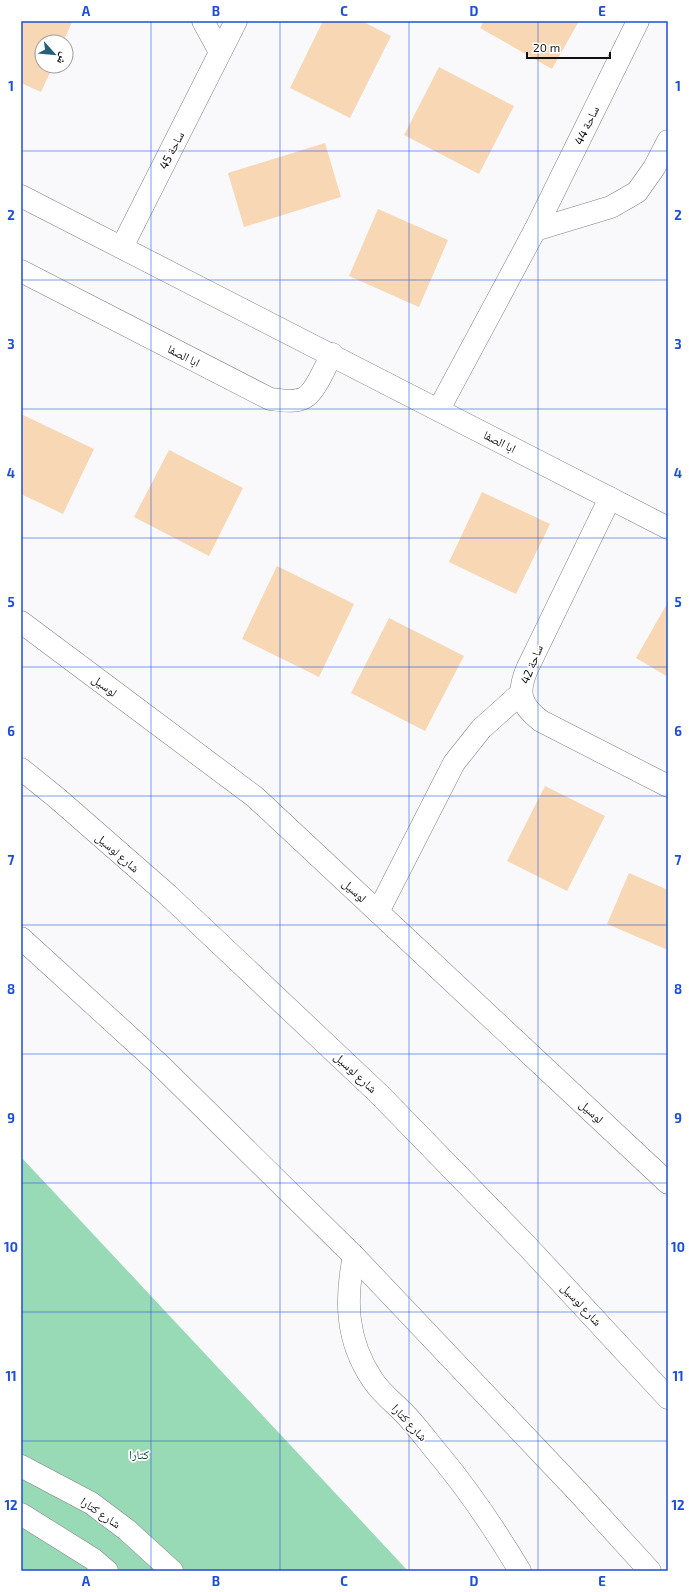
<svg xmlns="http://www.w3.org/2000/svg" width="689" height="1592" font-family="'Exo 2','Noto Naskh Arabic',sans-serif">
<style>
.green{fill:#98dab5}
.building{fill:#f7d7b4}
.lines{fill:none;stroke-linecap:round;stroke-linejoin:round}
.street-casing{stroke:#838385;stroke-width:23}
.highway-casing{stroke:#838385;stroke-width:23}
.street{stroke:#fff;stroke-width:22}
.highway{stroke:#fff;stroke-width:22}
.grid{fill:none;stroke:#1d4ed8;stroke-width:1;stroke-opacity:0.55}
.labels{text-anchor:middle;dominant-baseline:central;stroke-width:3.5;stroke-linejoin:round;paint-order:stroke}
.street-label{font-size:12px;fill:#101011;stroke:#fff}
.park-label{font-size:12px;fill:#03452b;stroke:#fff}
.neatline{fill:none;stroke:#1d4ed8;stroke-width:1.5}
.grid-label{font-size:13px;text-anchor:middle;font-weight:bold;fill:#1d4ed8}
</style>
<rect width="100%" height="100%" fill="#f9f9fb"/>
<path class="green" d="M21,1157L353,1512L408,1571H21Z"/>
<g class="building">
<path d="M21,21L72,22L63,42H42V66H53L41,92L21,83Z"/>
<path d="M323,21H362L391,36L350,118L290,88Z"/>
<path d="M484,21H579L552,69L480,28Z"/>
<path d="M439,67L514,106L479,174L404,135Z"/>
<path d="M325,143L341,197L244,227L228,173Z"/>
<path d="M378,209L448,240L419,307L349,276Z"/>
<path d="M21,414L94,449L63,514L21,494Z"/>
<path d="M169,450L243,488L209,556L134,517Z"/>
<path d="M482,492L550,524L516,594L449,562Z"/>
<path d="M277,566L354,604L319,677L242,639Z"/>
<path d="M668,602V677L636,658Z"/>
<path d="M389,618L464,656L425,731L351,693Z"/>
<path d="M545,786L605,816L567,891L507,861Z"/>
<path d="M629,873L668,890V950L607,924Z"/>
</g>
<g class="lines">
<g class="street-casing">
<g id="street">
<path d="M203,21L220,52"/>
<path d="M21,196L668,528"/>
<path d="M535,230L611,207L637,192L654,168L668,141"/>
<path d="M122,247L236,21"/>
<path d="M21,271L270,399C281,400 294,403 304,398C315,393 326,365 332,354"/>
<path d="M439,409L535,230L638,21"/>
<path d="M610,498L527,669C517,693 520,705 541,721L668,786"/>
<path d="M21,622L255,797L668,1183"/>
<path d="M378,912L454,763L481,729L521,693"/>
<path d="M354,1256C345,1300 346,1340 372,1379C380,1392 392,1401 403,1412C416,1425 428,1442 440,1456C470,1492 496,1531 520,1571"/>
<path d="M21,1466L91,1503L127,1530L172,1571"/>
<path d="M21,1514L93,1559L107,1571"/>
</g>
</g>
<g class="highway-casing">
<g id="highway">
<path d="M21,769L57,798L168,895L379,1094L528,1247L668,1398"/>
<path d="M21,938L159,1064L354,1256L578,1492L650,1571"/>
</g>
</g>
<use href="#street" class="street"/>
<use href="#highway" class="highway"/>
</g>
<path class="grid" d="M151,21V1571M280,21V1571M409,21V1571M538,21V1571M21,151H668M21,280H668M21,409H668M21,538H668M21,667H668M21,796H668M21,925H668M21,1054H668M21,1183H668M21,1312H668M21,1441H668"/>
<g class="labels">
<g class="street-label">
<text transform="translate(586 125) rotate(-64)">ساحة 44</text>
<text transform="translate(171 150) rotate(-63)">ساحة 45</text>
<text transform="translate(184 355) rotate(27)">ابا الصفا</text>
<text transform="translate(500 441) rotate(27)">ابا الصفا</text>
<text transform="translate(531 664) rotate(-68)">ساحة 42</text>
<text transform="translate(105 685) rotate(37)">لوسيل</text>
<text transform="translate(118 852) rotate(41)">شارع لوسيل</text>
<text transform="translate(355 890) rotate(43)">لوسيل</text>
<text transform="translate(356 1072) rotate(43)">شارع لوسيل</text>
<text transform="translate(592 1111) rotate(43)">لوسيل</text>
<text transform="translate(582 1304) rotate(47)">شارع لوسيل</text>
<text transform="translate(410 1422) rotate(47)">شارع كتارا</text>
<text transform="translate(101 1512) rotate(34)">شارع كتارا</text>
</g>
<g class="park-label">
<text x="139" y="1454">كتارا</text>
</g>
</g>
<rect width="689" height="1592" fill="none" stroke="#ffffff" stroke-width="44"/>
<g transform="translate(54 54) rotate(117)"><circle r="19" fill="#ffffff" stroke="#9f9fa0"/>
<path d="M0-3L7 15L0 10L-7 15Z" fill="#255f78"/>
<text y="-6" font-size="11" font-weight="bold" text-anchor="middle" fill="#101011">ش</text>
</g>
<path d="M527 52v6h83v-6" fill="none" stroke="#101011" stroke-width="2"/>
<text x="533" y="52" font-size="12" fill="#101011" stroke="#ffffff" stroke-width="3" paint-order="stroke">20 m</text>
<rect x="22" y="22" width="645" height="1548" class="neatline"/>
<g class="grid-label">
<text x="86" y="16">A</text>
<text x="216" y="16">B</text>
<text x="344" y="16">C</text>
<text x="474" y="16">D</text>
<text x="602" y="16">E</text>
<text x="11" y="91">1</text>
<text x="678" y="91">1</text>
<text x="11" y="220">2</text>
<text x="678" y="220">2</text>
<text x="11" y="349">3</text>
<text x="678" y="349">3</text>
<text x="11" y="478">4</text>
<text x="678" y="478">4</text>
<text x="11" y="607">5</text>
<text x="678" y="607">5</text>
<text x="11" y="736">6</text>
<text x="678" y="736">6</text>
<text x="11" y="865">7</text>
<text x="678" y="865">7</text>
<text x="11" y="994">8</text>
<text x="678" y="994">8</text>
<text x="11" y="1123">9</text>
<text x="678" y="1123">9</text>
<text x="11" y="1252">10</text>
<text x="678" y="1252">10</text>
<text x="11" y="1381">11</text>
<text x="678" y="1381">11</text>
<text x="11" y="1510">12</text>
<text x="678" y="1510">12</text>
<text x="86" y="1586">A</text>
<text x="216" y="1586">B</text>
<text x="344" y="1586">C</text>
<text x="474" y="1586">D</text>
<text x="602" y="1586">E</text>
</g>
</svg>
